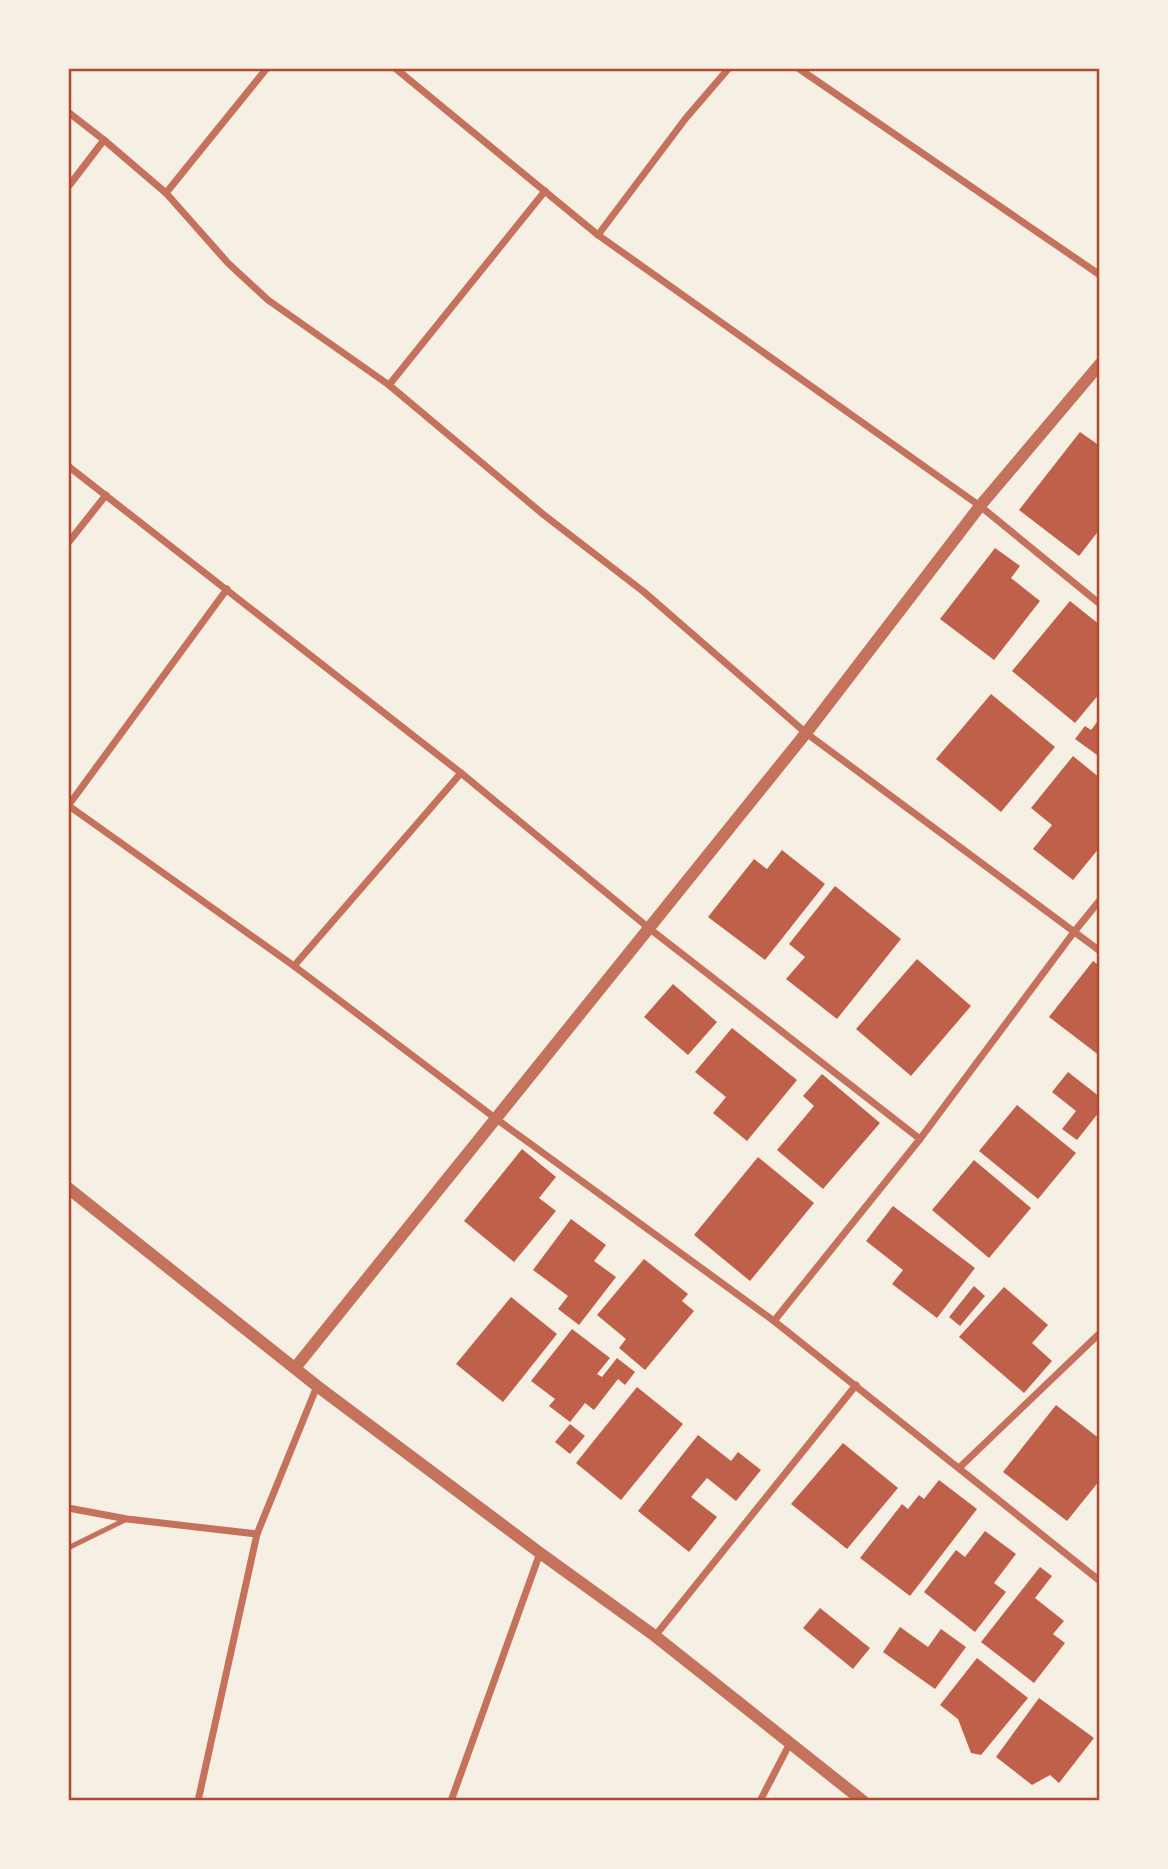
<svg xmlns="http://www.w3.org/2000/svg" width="1168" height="1869" font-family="Poppins,sans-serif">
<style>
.building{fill:#bf614a}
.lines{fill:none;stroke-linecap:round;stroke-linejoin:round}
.service{stroke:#c5725c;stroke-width:5}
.minor{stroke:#c5725c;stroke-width:7}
.tertiary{stroke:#c5725c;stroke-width:12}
.neatline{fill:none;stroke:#b5482f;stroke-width:2.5}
</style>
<rect width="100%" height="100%" fill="#f6efe4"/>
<g class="building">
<path d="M1080,432L1100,446V529L1079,556L1019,510Z"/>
<path d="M995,548L1020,566L1011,578L1040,601L994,660L940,619Z"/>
<path d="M1070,601L1100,625V693L1075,723L1012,671Z"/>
<path d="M991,694L1055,747L1001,812L936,759Z"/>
<path d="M1100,718V752L1097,755L1075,739L1085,726L1091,730Z"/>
<path d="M1073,756L1100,778V847L1073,880L1033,849L1052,825L1031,808Z"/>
<path d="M782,850L825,884L765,960L708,917L754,859L767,869Z"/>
<path d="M835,886L901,939L837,1019L786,979L805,957L789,944Z"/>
<path d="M917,959L971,1006L911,1076L856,1029Z"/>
<path d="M1093,961L1100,966V1056L1049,1017Z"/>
<path d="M673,984L717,1022L688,1055L644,1017Z"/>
<path d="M732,1028L797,1080L747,1141L713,1113L726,1097L695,1072Z"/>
<path d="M1068,1072L1100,1097V1111L1077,1140L1062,1129L1076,1111L1052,1092Z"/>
<path d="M822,1074L880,1123L823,1189L777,1150L814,1106L803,1096Z"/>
<path d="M1017,1105L1076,1153L1038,1199L979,1151Z"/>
<path d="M522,1149L556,1177L539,1198L556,1211L514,1262L464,1221Z"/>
<path d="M758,1157L814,1203L750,1281L694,1235Z"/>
<path d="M974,1160L1031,1208L989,1258L932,1210Z"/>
<path d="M893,1206L975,1268L937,1318L892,1284L903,1270L866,1241Z"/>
<path d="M571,1219L606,1245L594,1261L616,1277L579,1325L558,1309L568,1296L533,1270Z"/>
<path d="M644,1259L688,1294L682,1301L694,1311L645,1370L619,1348L626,1339L597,1315Z"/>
<path d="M974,1286L985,1296L960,1326L949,1317Z"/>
<path d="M1004,1287L1048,1325L1032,1343L1052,1361L1024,1393L959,1337Z"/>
<path d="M511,1297L557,1334L503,1402L456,1364Z"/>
<path d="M572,1329L610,1358L597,1374L602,1377L617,1358L635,1372L625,1385L618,1379L594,1410L585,1403L570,1422L549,1406L555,1399L531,1381Z"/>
<path d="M637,1387L683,1424L621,1500L576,1463Z"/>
<path d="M1056,1405L1100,1439V1480L1067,1521L1003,1472Z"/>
<path d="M570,1424L585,1436L570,1454L555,1442Z"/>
<path d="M698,1435L731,1461L738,1452L761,1470L736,1501L707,1478L691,1497L717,1517L689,1552L638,1511Z"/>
<path d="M843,1443L898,1488L847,1549L791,1504Z"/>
<path d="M939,1480L977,1509L910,1596L860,1558L902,1504L908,1509L919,1495L924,1499Z"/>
<path d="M985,1531L1016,1554L994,1583L1006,1592L975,1632L924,1592L956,1550L965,1557Z"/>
<path d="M1040,1567L1052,1576L1035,1598L1064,1621L1053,1634L1065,1643L1034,1683L981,1642Z"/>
<path d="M820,1608L870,1648L853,1669L803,1628Z"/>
<path d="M900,1627L928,1647L941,1629L966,1647L935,1689L883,1652Z"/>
<path d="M977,1658L1028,1698L981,1755L971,1753L958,1719L940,1705Z"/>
<path d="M1039,1698L1094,1738L1059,1783L1050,1775L1032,1785L996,1757Z"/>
</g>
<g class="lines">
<path class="service" d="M68,1548L127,1519"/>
<g class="minor">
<path d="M395,68L598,235L980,506L1100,604"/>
<path d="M798,68L1100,275"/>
<path d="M68,112L104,140L166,193L228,263L268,300L389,385L544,515L644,592L806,733L1100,951"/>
<path d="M68,187L104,140"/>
<path d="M166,193L267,68"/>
<path d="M598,235L686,118L729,68"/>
<path d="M389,385L545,191"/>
<path d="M68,466L461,773L650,929L920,1139"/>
<path d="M68,543L106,495"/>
<path d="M68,806L227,589"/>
<path d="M69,806L294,966L461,773"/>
<path d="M294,966L495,1118L774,1321L1100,1581"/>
<path d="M774,1321L920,1139L1074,932L1100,900"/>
<path d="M959,1468L1100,1333"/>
<path d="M68,1508L127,1519L257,1534"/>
<path d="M655,1636L856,1385"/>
<path d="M198,1801L257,1534L317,1386"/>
<path d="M451,1801L540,1553"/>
<path d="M760,1801L790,1743"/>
</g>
<g class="tertiary">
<path d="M68,1188L317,1386L540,1553L655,1636L863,1801"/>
<path d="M295,1368L806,733L980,506L1100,364"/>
</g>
</g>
<rect width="1168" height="1869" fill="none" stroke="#f6efe4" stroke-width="140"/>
<rect x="70" y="70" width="1028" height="1729" class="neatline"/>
</svg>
